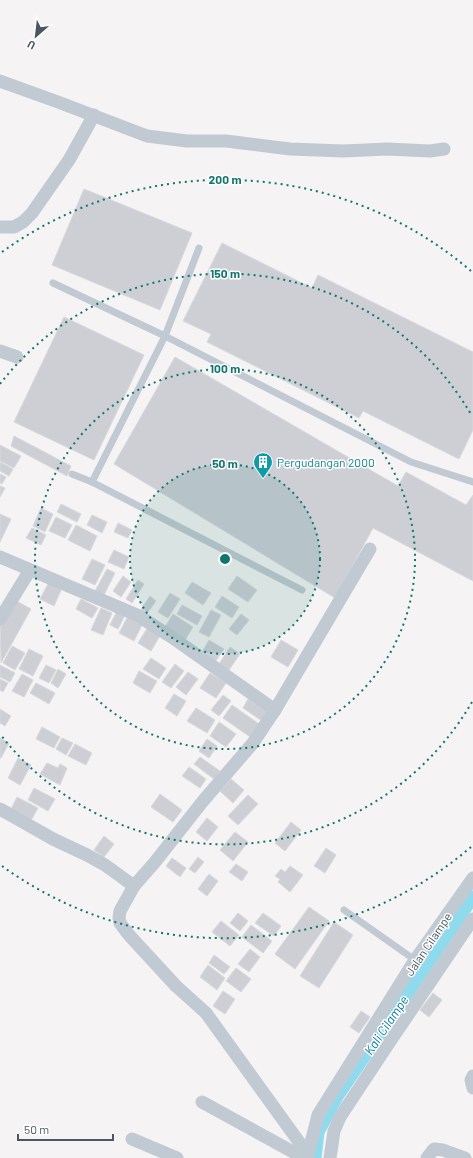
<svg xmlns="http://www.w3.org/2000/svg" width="473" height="1158" font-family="Barlow,sans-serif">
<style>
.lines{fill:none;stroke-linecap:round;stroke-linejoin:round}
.canal{stroke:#90daee;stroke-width:13}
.building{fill:#cdcfd5;stroke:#d7d9de}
.lane{stroke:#c1cad2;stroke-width:7}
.street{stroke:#c1cad2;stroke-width:13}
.ring{fill:none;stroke:#0f766e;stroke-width:2;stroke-dasharray:2 4}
.labels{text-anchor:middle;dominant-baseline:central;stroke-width:3;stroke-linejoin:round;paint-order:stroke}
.culture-label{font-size:12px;fill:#0d838f;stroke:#fff;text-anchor:start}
.street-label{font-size:12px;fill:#4a5661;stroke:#fff}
.water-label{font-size:13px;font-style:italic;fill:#0c7c9b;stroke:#fff}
.centre{fill:#0f766e;stroke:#fff;stroke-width:2}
.ring-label{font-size:12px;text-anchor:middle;font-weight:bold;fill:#0f766e;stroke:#fff;stroke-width:3;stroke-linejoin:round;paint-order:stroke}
</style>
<rect width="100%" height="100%" fill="#f5f3f3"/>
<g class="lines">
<path class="canal" d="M315,1158L318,1132L338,1095L473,897"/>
</g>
<g class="building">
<path d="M84,189L192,233L160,310L52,265Z"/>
<path d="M222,243L312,288L318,275L473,352V430L459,459L363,411L359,418L207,342L211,334L183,321Z"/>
<path d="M64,317L144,355L94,460L14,422Z"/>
<path d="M175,357L398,486L406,472L466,505L473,495V581L373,528L335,598L114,464Z"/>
<path d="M14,436L71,466L67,476L11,446Z"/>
<path d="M0,445L21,456L14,468L0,461Z"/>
<path d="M0,462L13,469L9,476L0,471Z"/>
<path d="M0,474L6,477L2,484L0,483Z"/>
<path d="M0,486L5,488L0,497Z"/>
<path d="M61,504L81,514L77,522L57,512Z"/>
<path d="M41,508L53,514L45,532L33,526Z"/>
<path d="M0,514L11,519L0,542Z"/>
<path d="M92,515L107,522L102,533L87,525Z"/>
<path d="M56,517L72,525L65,538L49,531Z"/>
<path d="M118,523L132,530L128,538L114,532Z"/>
<path d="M76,525L97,536L90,551L68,540Z"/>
<path d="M32,528L46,535L41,545L26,538Z"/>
<path d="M114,550L129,557L124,569L108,562Z"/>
<path d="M92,559L105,565L95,585L82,579Z"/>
<path d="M107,569L115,573L104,595L95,591Z"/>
<path d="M123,576L131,582L121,597L113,591Z"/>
<path d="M237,576L257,590L248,602L228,589Z"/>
<path d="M138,580L144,584L132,603L126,599Z"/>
<path d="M49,582L62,588L54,606L40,599Z"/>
<path d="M192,582L211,593L203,605L185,593Z"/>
<path d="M170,593L180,599L168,618L158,612Z"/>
<path d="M150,596L156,601L146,615L140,611Z"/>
<path d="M222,596L239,607L232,618L215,607Z"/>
<path d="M13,599L31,609L1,663L0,623Z"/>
<path d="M81,599L98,608L92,618L76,609Z"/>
<path d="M182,605L202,616L197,625L177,614Z"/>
<path d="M101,608L112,613L103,635L91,630Z"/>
<path d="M211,610L221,615L209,637L199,632Z"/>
<path d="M117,611L125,615L118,629L110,625Z"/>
<path d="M173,614L193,627L185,640L165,627Z"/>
<path d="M241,614L249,620L237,635L229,629Z"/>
<path d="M128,616L143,623L134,641L119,633Z"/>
<path d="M148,627L161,634L151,651L138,643Z"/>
<path d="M209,640L224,649L215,662L201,654Z"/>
<path d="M281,640L298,650L288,667L271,657Z"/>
<path d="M12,646L25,653L15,670L3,663Z"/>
<path d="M230,647L240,654L229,670L219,664Z"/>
<path d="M29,649L43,656L33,676L19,669Z"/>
<path d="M151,658L166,668L159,679L143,669Z"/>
<path d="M175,664L184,671L171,688L162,682Z"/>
<path d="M0,665L15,673L10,682L0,677Z"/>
<path d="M46,665L56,670L49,683L39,678Z"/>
<path d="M58,669L66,674L58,688L51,683Z"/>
<path d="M139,671L157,681L150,693L133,683Z"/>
<path d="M188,672L198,679L186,695L176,687Z"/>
<path d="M210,673L226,683L216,698L200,688Z"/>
<path d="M22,674L33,680L24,697L12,691Z"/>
<path d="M0,679L8,683L3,692L0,690Z"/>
<path d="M36,683L55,693L49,704L30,693Z"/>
<path d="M174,694L186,701L177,716L165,708Z"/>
<path d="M223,695L231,701L219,716L211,710Z"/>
<path d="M248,699L268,712L262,721L243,708Z"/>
<path d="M232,705L262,726L253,739L223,718Z"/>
<path d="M196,708L215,720L207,733L187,721Z"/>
<path d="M0,709L11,716L5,726L0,723Z"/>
<path d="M219,722L236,734L226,747L210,736Z"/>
<path d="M42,727L60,737L54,748L36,739Z"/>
<path d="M0,738L9,743L1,758H0Z"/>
<path d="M62,738L73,743L66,755L56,749Z"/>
<path d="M207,739L217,746L209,758L199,751Z"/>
<path d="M75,744L92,753L86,765L68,756Z"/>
<path d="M200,757L220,771L214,779L194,764Z"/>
<path d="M18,758L31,765L20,785L8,778Z"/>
<path d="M47,763L58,768L60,764L67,768L60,785L40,774Z"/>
<path d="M189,767L206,779L200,788L182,776Z"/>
<path d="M231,779L244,790L233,803L220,791Z"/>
<path d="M34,788L55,799L48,811L28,800Z"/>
<path d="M160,794L182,810L173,822L151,807Z"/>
<path d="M248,795L258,804L238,825L228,816Z"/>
<path d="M17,797L38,808L29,824L9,813Z"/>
<path d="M207,818L218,827L207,841L196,832Z"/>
<path d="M291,822L301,830L285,851L275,843Z"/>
<path d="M235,832L248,842L233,861L220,850Z"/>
<path d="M104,836L114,844L104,857L94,850Z"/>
<path d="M326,848L336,855L325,873L314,866Z"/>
<path d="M198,857L204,862L195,873L189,869Z"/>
<path d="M172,858L186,868L180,877L166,866Z"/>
<path d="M236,864L248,872L242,881L229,872Z"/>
<path d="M290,866L303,875L290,892L278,882L280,879L275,876L281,869L285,872Z"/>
<path d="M209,874L218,881L207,896L198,889Z"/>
<path d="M309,907L329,921L295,969L275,954Z"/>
<path d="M238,913L248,921L240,931L230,923Z"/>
<path d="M263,913L281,926L274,936L255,923Z"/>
<path d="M221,921L239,935L230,946L212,932Z"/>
<path d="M334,922L353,935L319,988L300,976Z"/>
<path d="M251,925L272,941L263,953L242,937Z"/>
<path d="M250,949L260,957L249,972L238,964Z"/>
<path d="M214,955L230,967L224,974L209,963Z"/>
<path d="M208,965L225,978L217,990L200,977Z"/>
<path d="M236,968L251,979L241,992L226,981Z"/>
<path d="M223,991L235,999L225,1014L213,1006Z"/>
<path d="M433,993L442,1000L429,1017L420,1010Z"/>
<path d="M361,1011L370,1017L359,1033L350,1027Z"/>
</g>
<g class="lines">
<g class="lane">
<path d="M199,248L165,336L92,482L302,590"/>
<path d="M53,283L165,336L411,462L473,482"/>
<path d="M72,474L92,482"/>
<path d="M344,910L415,960"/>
</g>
<g class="street">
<path d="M0,81L58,102L147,136L187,141H226L290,149L343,151L387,149L430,151L444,149"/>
<path d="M0,227H14L23,222L32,213L69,160L94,115"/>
<path d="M0,351L17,357"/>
<path d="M0,557L137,615L173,638L275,710"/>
<path d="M0,619L30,570"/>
<path d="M0,809L53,839L87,855L105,865L134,886"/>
<path d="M473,1076L471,1080L473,1088"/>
<path d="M202,1102L304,1158"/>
<path d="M132,1139L177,1158"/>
<path d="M307,1153L206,1013L176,986L129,935L120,923L119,918L120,911L134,886L155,862L203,801L253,743L275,710L370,549"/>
<path d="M307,1158L318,1115L415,960L473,878"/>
<path d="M330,1158L334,1131L340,1117L389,1043L473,919"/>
<path d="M427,1158L434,1149L443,1150L465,1158"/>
</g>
</g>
<circle cx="225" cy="559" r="95" fill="#0f766e" fill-opacity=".12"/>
<g class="ring">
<circle cx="225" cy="559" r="95"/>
<circle cx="225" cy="559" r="190"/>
<path d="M472 702A285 285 0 0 1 0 734M0 384A285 285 0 0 1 472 416"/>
<path d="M471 847A379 379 0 0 1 2 866M2 252A379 379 0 0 1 471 271"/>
</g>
<defs>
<g id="building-pin" transform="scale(1)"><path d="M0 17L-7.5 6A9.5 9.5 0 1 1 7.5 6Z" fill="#0f9aa8" stroke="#fff"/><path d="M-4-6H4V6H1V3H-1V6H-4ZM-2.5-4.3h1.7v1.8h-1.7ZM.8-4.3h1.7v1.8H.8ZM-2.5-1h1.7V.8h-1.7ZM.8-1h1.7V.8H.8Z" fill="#fff"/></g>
</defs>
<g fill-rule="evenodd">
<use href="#building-pin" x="263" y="462"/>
</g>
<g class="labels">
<g class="culture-label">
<text x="277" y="462">Pergudangan 2000</text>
</g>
<g class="street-label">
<text transform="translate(428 944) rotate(-56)">Jalan Cilampe</text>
</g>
<g class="water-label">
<text transform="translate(386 1025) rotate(-56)">Kali Cilampe</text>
</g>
</g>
<circle cx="225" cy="559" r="6" class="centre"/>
<g class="ring-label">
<text x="225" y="184">200 m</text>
<text x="225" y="278">150 m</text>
<text x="225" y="373">100 m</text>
<text x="225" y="468">50 m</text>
</g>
<g transform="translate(36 36) rotate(208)" stroke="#ffffff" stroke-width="3" paint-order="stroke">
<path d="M0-3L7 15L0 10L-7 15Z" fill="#4a5661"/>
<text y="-6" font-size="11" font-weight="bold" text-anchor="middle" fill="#4a5661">U</text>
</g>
<path d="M18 1134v6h95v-6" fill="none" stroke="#4a5661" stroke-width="2"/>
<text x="24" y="1134" font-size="12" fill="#4a5661" stroke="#ffffff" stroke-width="3" paint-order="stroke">50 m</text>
</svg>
